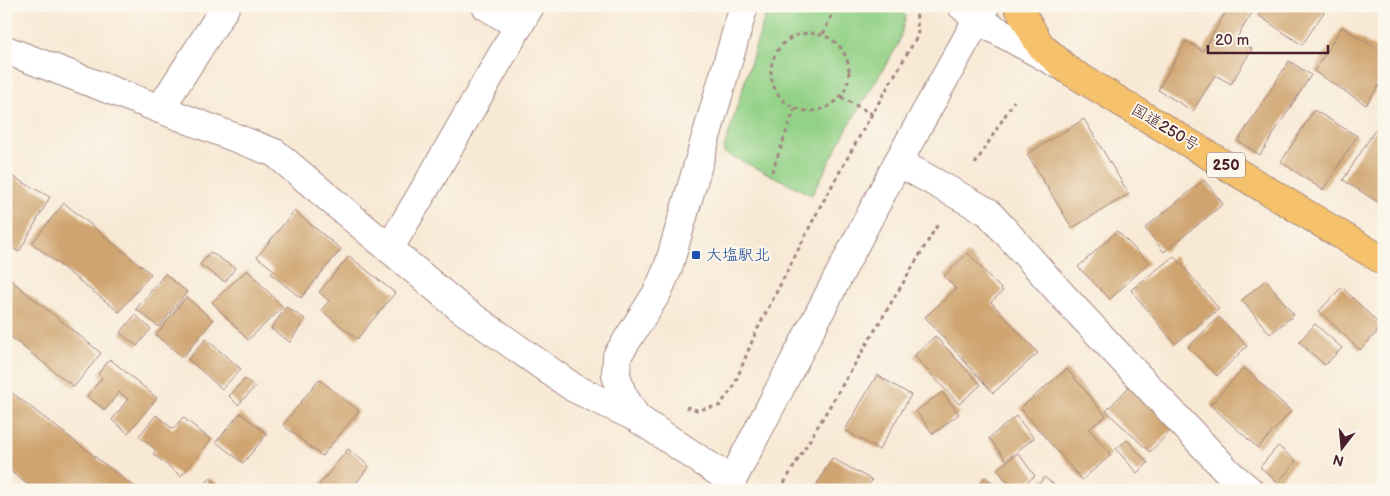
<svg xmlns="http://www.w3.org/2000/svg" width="1390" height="496" font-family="'Balsamiq Sans','Klee One',sans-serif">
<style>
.green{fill:#93d187;stroke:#6e7859}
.building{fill:#cfa470}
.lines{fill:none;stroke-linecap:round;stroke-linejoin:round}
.minor-casing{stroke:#a18480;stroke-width:30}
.highway-casing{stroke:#a18480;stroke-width:30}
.path{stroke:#a18480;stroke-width:3;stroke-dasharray:4 4;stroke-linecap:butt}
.minor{stroke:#fff;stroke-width:28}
.highway{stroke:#f5c16b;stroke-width:28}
.transit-dot{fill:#1a4fb4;stroke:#fbf7ec;stroke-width:2}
.labels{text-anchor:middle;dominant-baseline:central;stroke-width:4;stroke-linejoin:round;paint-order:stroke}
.shield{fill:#fbf7ec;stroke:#7f6065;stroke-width:1}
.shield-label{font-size:15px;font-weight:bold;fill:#4a1f2b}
.street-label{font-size:16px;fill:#4a1f2b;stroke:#fbf7ec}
.transit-label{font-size:16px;fill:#164399;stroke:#fbf7ec;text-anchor:start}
</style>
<rect width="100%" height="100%" fill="#fbf7ec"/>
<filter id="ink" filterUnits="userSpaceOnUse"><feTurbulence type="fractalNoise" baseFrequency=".02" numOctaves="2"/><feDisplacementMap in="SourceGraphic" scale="10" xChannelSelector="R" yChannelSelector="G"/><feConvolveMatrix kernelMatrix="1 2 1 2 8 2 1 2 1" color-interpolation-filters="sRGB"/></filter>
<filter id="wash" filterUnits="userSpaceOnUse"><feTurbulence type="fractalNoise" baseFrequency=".0096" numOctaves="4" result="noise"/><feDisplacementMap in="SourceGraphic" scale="20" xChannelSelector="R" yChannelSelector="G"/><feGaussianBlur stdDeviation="1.12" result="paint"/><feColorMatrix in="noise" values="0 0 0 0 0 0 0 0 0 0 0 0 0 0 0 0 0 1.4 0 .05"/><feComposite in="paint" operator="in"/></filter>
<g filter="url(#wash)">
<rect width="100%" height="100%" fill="#f8e9d5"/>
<path class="green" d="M768,6H895L906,16L898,45L850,123L812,195L723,152Z"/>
<g id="blocks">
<g class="building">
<path d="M1225,6H1256L1236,39L1252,49L1231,84L1215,75L1193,111L1158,90L1186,41L1203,51L1228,8Z"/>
<path d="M1264,6H1328L1302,45L1258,15Z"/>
<path d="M1342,27L1384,53V78L1366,105L1314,71Z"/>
<path d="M1289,61L1311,75L1260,155L1238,141Z"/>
<path d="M1314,110L1357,136L1323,190L1281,162Z"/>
<path d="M1384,116V206L1343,180Z"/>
<path d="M1084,119L1129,194L1072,228L1027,154Z"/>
<path d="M6,173L50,197L19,252L6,244Z"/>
<path d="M1204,180L1223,204L1164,252L1145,228Z"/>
<path d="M64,203L151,274L119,312L32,243Z"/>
<path d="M294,211L341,249L301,298L271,274L274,270L257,257Z"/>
<path d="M1117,231L1149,263L1110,299L1078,267Z"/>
<path d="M210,252L235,268L225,282L200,265Z"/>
<path d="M968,253L1003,291L991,302L1038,353L993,393L925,317L956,289L944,276Z"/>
<path d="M349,256L395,293L357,339L321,310L329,301L319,292Z"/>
<path d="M1174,256L1219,309L1175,344L1131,290Z"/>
<path d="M247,270L283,307L248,340L212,302Z"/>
<path d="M165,274L187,292L159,327L136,309Z"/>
<path d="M8,278L101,353L74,387L6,333V280Z"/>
<path d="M1266,280L1294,315L1270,334L1242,300Z"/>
<path d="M1342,287L1382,327L1360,350L1319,311Z"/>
<path d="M186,297L213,320L183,357L156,335Z"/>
<path d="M286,307L305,319L290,342L271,329Z"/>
<path d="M135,315L151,329L137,346L120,333Z"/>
<path d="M1219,317L1247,346L1217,376L1188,347Z"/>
<path d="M1315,324L1342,348L1325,365L1299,342Z"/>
<path d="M935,336L981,385L959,404L914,356Z"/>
<path d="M206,339L241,369L222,389L188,359Z"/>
<path d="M110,359L157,398L128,433L112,420L128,399L119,392L105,410L87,396L102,378L98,374Z"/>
<path d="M1244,368L1291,411L1258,448L1210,405Z"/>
<path d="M1067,369L1106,416L1089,429L1111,455L1082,480L1020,408Z"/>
<path d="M877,375L911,395L879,450L845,430Z"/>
<path d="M245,379L255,387L238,405L229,396Z"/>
<path d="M319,379L359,411L322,456L283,425Z"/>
<path d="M1132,384L1175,426L1150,452L1106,411Z"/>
<path d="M6,388L138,490H35L6,468Z"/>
<path d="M942,392L959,414L933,434L916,411Z"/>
<path d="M240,413L267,434L243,463L216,442Z"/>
<path d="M156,415L173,429L183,417L211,440L181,476L153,454L156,450L139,436Z"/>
<path d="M1016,416L1034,438L1006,460L989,438Z"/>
<path d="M1127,440L1148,463L1137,473L1116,449Z"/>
<path d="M1278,446L1296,461L1278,483L1260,467Z"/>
<path d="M348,449L369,466L351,490H318L316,489Z"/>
<path d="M1018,453L1035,476L1017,490H1014L997,469Z"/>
<path d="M832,458L872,480L866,490H814Z"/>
<path d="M985,477L1002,490H975Z"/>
<path d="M1044,477L1061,490H1035Z"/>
<path d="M210,478L225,490H201Z"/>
</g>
</g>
</g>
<g filter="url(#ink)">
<use href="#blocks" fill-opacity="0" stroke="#a18480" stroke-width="1"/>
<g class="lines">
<g class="minor-casing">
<g id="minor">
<path d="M486,6L519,26"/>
<path d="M962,6L978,20L1058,64"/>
<path d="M6,50L275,153L460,308L574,388L637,418"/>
<path d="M160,109L226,6"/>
<path d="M898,162L988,212L1064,297L1230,474L1249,490"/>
<path d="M389,249L433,175L530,6"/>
<path d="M732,481L637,418L622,394L616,375L617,356L657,293L668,268L744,6"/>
<path d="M727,490L898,162L985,6"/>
</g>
</g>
<g class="highway-casing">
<path id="highway" d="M1018,6L1040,45L1068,70L1384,261"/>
</g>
<g class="path">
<circle cx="810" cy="72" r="39"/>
<path d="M823,34L836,6"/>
<path d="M841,97L872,114"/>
<path d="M975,164L1014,101"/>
<path d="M772,172L795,108"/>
<path d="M686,407L697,410L719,406L733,388L755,334L820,207L872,114L918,35L916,6"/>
<path d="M780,490L938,224"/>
</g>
<use href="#minor" class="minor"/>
<use href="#highway" class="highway"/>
</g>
</g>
<rect class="transit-dot" x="691" y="250" width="10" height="10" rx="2.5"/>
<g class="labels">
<rect class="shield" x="1207" y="152.5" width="38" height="25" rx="4"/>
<g class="shield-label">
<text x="1226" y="165">250</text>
</g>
<g class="street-label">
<text transform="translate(1165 128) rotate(31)">国道250号</text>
</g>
<g class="transit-label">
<text x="706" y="255">大塩駅北</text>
</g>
</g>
<rect width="1390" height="496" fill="none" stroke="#fbf7ec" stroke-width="25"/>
<g transform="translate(1342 448) rotate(196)" stroke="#fbf7ec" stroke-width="4" paint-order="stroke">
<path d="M0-4L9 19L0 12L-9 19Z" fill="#4a1f2b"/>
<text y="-8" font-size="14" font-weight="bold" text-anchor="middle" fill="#4a1f2b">N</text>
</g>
<path d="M1208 45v8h120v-8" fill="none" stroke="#4a1f2b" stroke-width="2.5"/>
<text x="1215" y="45" font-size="15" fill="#4a1f2b" stroke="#fbf7ec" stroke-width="4" paint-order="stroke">20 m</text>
</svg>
